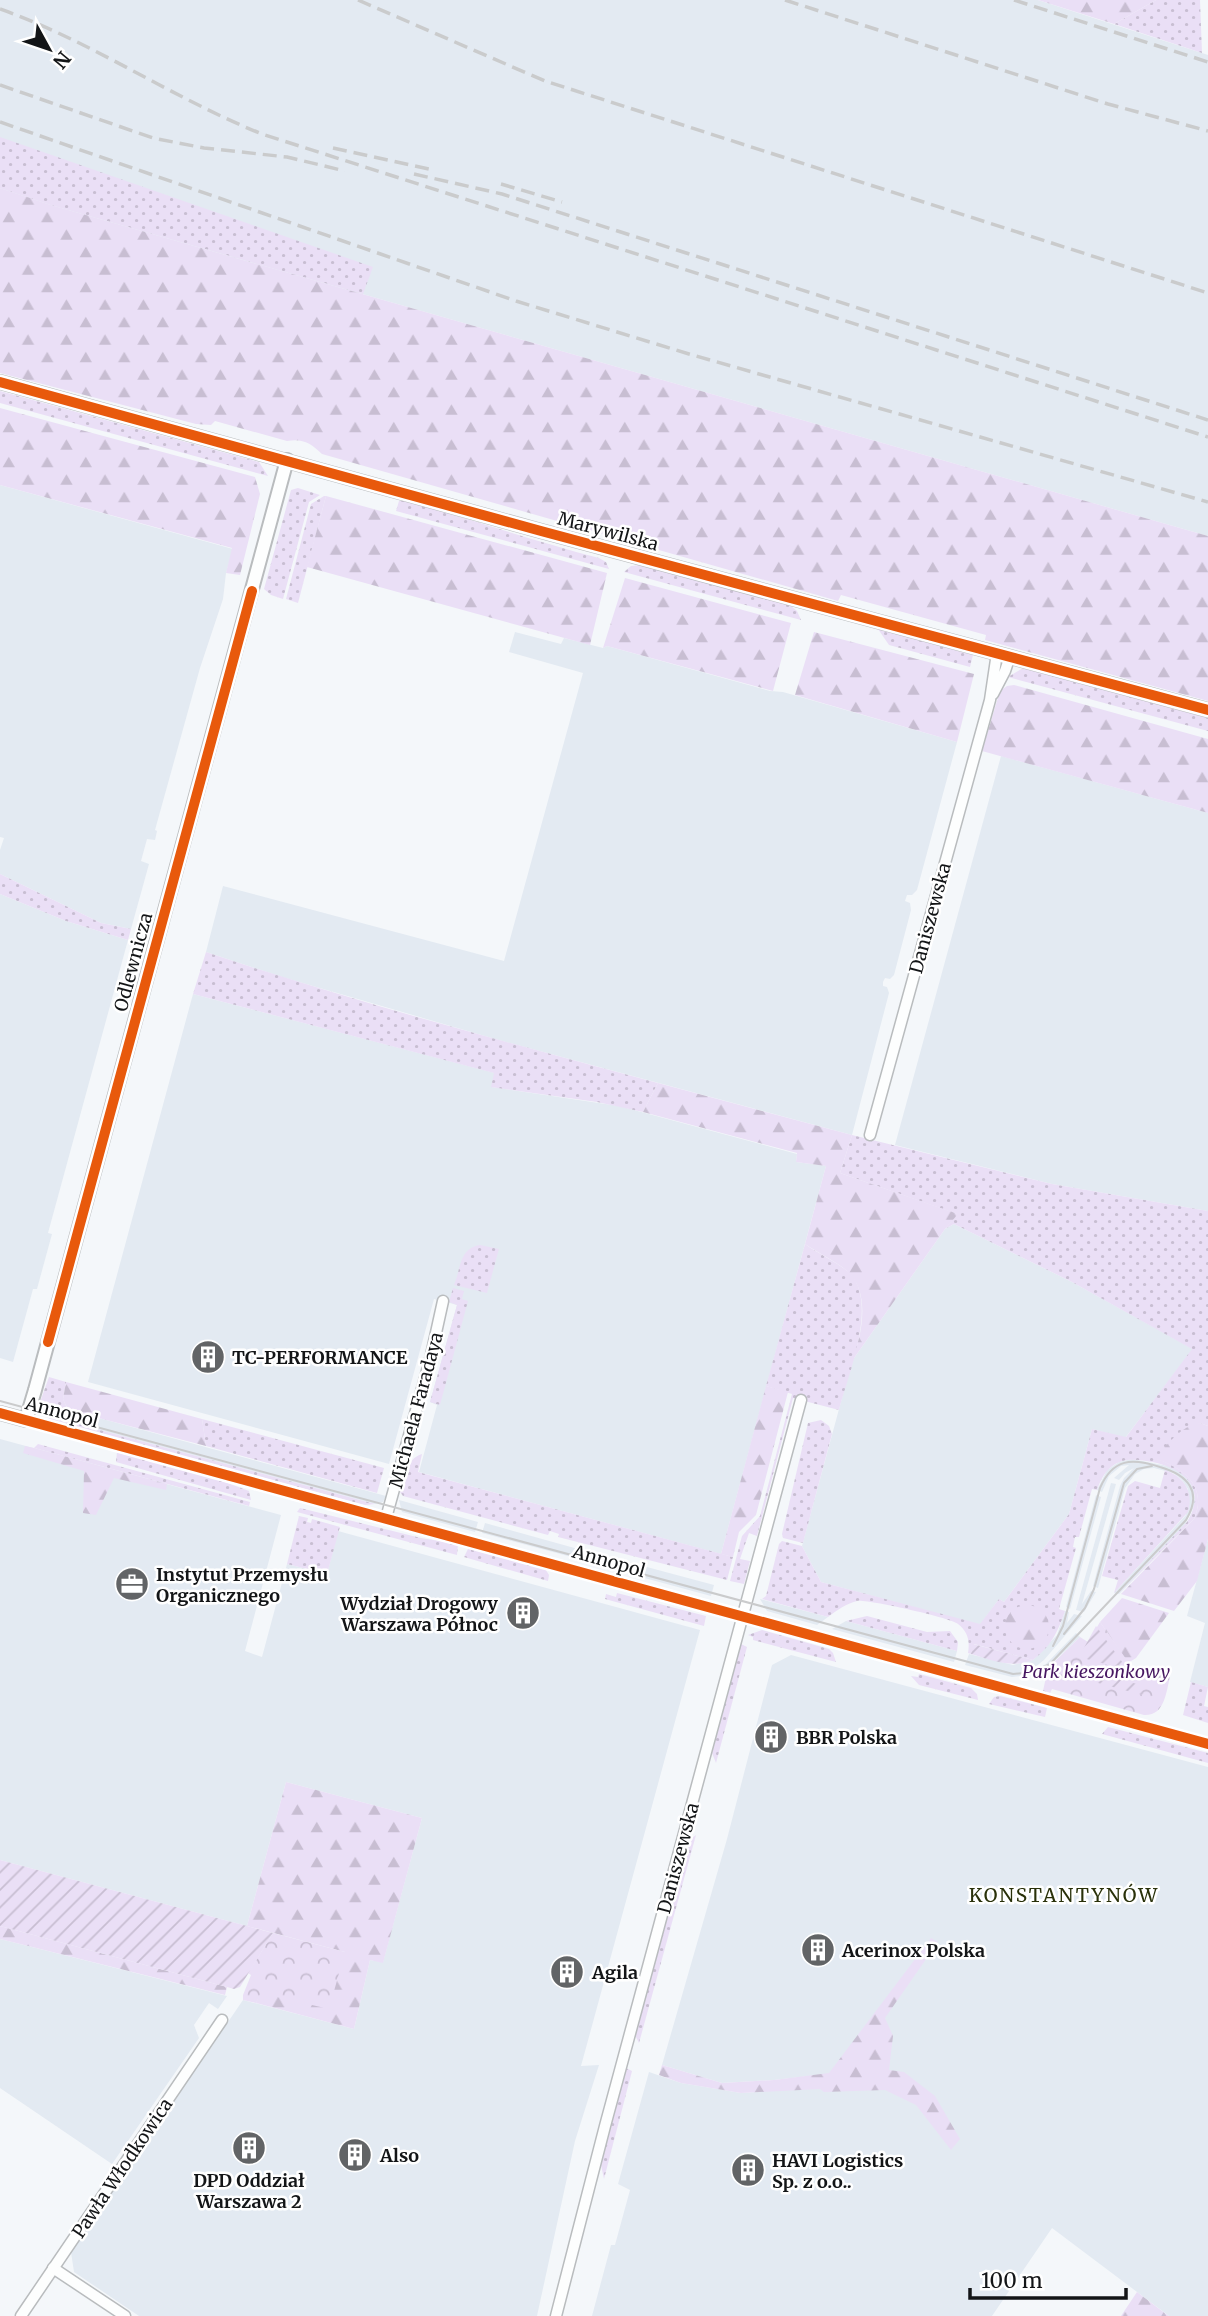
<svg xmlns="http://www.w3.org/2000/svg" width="1208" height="2316" font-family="Merriweather,serif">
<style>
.built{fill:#e3eaf2}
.grass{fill:url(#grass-dots)}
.forest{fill:url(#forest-firs)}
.park{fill:url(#park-crowns)}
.garden{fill:url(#garden-furrows)}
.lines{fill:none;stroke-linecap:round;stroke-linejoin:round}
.minor-casing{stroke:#b9bcbe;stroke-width:13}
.tertiary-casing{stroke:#b9bcbe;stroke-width:16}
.secondary-casing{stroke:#b9bcbe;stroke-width:16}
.minor{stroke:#fdfefe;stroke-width:10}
.tertiary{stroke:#fdfefe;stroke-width:12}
.secondary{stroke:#fdfefe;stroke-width:12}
.tram{stroke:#cacbcc;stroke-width:2}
.rail{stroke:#cacbcc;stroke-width:3.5;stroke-dasharray:14 7;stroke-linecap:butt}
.cycleway-casing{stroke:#fff;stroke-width:15}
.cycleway{stroke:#e8590c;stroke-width:10}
.labels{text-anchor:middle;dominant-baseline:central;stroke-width:5;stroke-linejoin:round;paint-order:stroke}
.street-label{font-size:18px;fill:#131517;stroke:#fff}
.poi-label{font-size:18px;font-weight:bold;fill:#131517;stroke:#fff;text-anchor:start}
.park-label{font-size:18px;font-style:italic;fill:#471761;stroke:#fff}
.neighbourhood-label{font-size:19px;letter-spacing:2px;fill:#29310a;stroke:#fff}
</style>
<defs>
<pattern id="grass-dots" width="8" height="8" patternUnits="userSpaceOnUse" patternTransform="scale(1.75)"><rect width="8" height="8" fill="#eadff6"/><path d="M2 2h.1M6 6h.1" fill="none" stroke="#c8bed2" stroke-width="1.8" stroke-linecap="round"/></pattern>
<pattern id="forest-firs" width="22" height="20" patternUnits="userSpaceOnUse" patternTransform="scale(1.75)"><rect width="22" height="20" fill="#eadff6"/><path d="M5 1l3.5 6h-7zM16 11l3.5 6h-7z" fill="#c8bed2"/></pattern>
<pattern id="park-crowns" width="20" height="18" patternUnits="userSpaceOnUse" patternTransform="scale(1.75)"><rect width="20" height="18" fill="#eadff6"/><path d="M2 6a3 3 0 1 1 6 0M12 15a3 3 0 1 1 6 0" fill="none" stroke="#c8bed2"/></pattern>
<pattern id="garden-furrows" width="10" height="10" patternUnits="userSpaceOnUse" patternTransform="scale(1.75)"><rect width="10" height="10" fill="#eadff6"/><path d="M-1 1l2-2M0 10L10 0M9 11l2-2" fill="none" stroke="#c8bed2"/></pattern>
</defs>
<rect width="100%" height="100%" fill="#f4f7fa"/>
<g class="built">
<path d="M0,0H1038L1208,55V536L51,205L0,188Z"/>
<path d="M0,485L233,549L226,573L223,599L200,668L155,830L157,831L155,840L147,839L141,861L149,864L131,929L101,923L0,874V850L4,838L0,837Z"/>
<path d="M515,632L561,644L564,638L603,648L607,646L770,691L783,692L957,742L917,890L912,895H907L905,901L910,903L911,910L894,975L890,979L885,978L883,982V986L887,987L889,993L852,1135L502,1041L282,977L206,952L223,886L504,961L583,673L509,652Z"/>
<path d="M1001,756L1208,813V1211L1052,1184L895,1145Z"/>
<path d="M0,894L66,921L128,940L48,1233L52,1234L37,1289H33L13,1362L0,1358Z"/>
<path d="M193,994L495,1073L492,1087L619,1106L797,1154L796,1162L826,1166L721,1554L419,1472L437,1405L430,1402L457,1305L443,1301L434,1299L389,1464L88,1382Z"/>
<path d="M954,1224L1072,1282L1193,1349L1125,1438L1092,1429L1069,1514L1004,1602L999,1599L980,1625L821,1582L802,1546L852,1361L945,1229Z"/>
<path d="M40,1402L386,1496L383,1502L375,1504L44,1415Z"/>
<path d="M0,1439L281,1515L245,1651L262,1657L287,1564L327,1574L338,1531L700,1630L581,2066L599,2065L575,2141L537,2316H139L74,2272L71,2252L243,2000L354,2029L370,1960L383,1962L422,1818L286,1782L247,1926L0,1860Z"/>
<path d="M1132,1459L1168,1466L1181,1472L1190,1482L1194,1490L1195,1505L1184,1526L1119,1594L1114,1593L1186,1515L1188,1489L1182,1480L1173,1473L1154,1468L1144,1469L1135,1474L1125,1488L1098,1588L1093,1586L1120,1486L1124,1478L1134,1468L1125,1473L1119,1480L1114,1478L1129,1465L1121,1466L1109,1476L1102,1492L1097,1490L1107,1470L1119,1462Z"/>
<path d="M1111,1483L1116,1484L1082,1604L1091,1591L1096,1592L1084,1612L1076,1610Z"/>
<path d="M1096,1495L1101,1497L1070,1609L1066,1607Z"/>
<path d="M399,1500L478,1522L475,1532L402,1512Z"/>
<path d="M485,1523L596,1554L594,1563L482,1533Z"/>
<path d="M1208,1539V1687L1190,1682L1205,1623L1187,1616Z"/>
<path d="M602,1555L714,1585L711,1596L600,1566Z"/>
<path d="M760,1599L828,1617L817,1625L767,1611Z"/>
<path d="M1065,1611L1069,1612L1067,1623L1074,1614L1082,1616L1044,1660L1030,1671L1046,1664L1076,1633L1080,1637L1047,1668L1029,1675L1012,1677L965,1665L969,1654L1013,1665L1033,1660L1057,1635Z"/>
<path d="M846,1621L957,1651L954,1662L832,1629Z"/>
<path d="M791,1655L1208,1767V2316H1169L1052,2228L992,2316H592L611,2245H615L630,2190L618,2184L649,2072L681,2083L741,2093L758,2092L828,2074L774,2080L722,2083L662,2065L727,1839L772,1665Z"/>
<path d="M0,1939L227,1996L218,2009L209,2003L194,2025L199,2038L112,2164L0,2088Z"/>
</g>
<g class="grass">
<path d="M1156,0H1200L1202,53L1114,24Z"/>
<path d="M0,137L373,267L363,294L51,205L0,188Z"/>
<path d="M0,391L259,462L268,476L0,403Z"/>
<path d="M298,488L320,495L309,502L283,599L271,595L264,589L291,490Z"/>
<path d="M324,496H326L298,603L286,599L311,504Z"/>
<path d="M399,501H408C472,520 535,541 599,558L606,562L609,569L396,511Z"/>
<path d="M641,565L790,605L797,611L801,620L624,572L631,566Z"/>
<path d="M878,629L973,655L970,667L889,645Z"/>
<path d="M1023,668L1208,718V731L1008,677Z"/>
<path d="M0,874L101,923L131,929L128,940L66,921L0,894Z"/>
<path d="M206,952C355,1002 506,1042 658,1083L643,1112L597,1102L491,1087L494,1073L193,994Z"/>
<path d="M852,1135L1052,1184L1208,1211V1426L1200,1423C1182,1433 1168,1442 1157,1459C1184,1468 1208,1487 1194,1519L1119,1594L1187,1522C1206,1491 1188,1471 1157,1463C1127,1456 1108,1458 1097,1490L1092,1489L1079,1537H1075L1073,1547L1076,1548L1059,1609L1065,1611C1058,1632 1051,1646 1033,1660L974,1644L971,1654L968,1653C970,1641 968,1632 958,1624C951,1618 867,1599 857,1601C846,1604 837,1610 828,1617L762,1599L766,1596L779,1544L782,1541L802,1546L821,1582L980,1624L999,1599L1004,1602L1069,1514L1092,1429L1126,1437L1192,1349L1072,1282L954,1224L945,1229L957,1214L840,1173Z"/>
<path d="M805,1244C817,1253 847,1267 854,1278C875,1312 848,1375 839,1410L793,1398L757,1536L749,1533L740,1559L750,1561L744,1584L730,1581L742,1536L760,1516L792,1394L766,1386Z"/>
<path d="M480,1245L499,1249L487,1293L454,1285C461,1269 459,1248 480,1245Z"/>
<path d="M453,1288L464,1291L462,1299L468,1301L440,1405L430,1402L457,1305L449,1302Z"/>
<path d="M49,1377L66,1382L63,1399L68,1410L40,1402Z"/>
<path d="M44,1415L375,1504L365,1505L52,1421Z"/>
<path d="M202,1419L384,1468L377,1493L206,1446Z"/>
<path d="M821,1420L829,1426L832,1434L803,1543L783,1538L782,1534L808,1423Z"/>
<path d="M38,1444L250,1502L249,1506L34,1448Z"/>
<path d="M117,1452L217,1479L249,1491L251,1500L116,1462Z"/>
<path d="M422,1454L418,1472L733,1557L727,1580L558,1537L559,1534L550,1531L548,1535L403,1496L400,1492C404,1477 406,1459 422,1454Z"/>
<path d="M1165,1470C1184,1477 1194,1491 1188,1512L1114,1593L1118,1580L1102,1576L1128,1486L1135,1481L1160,1488Z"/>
<path d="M300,1508L421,1538L458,1544L457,1555L297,1512Z"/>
<path d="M299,1516L308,1518L307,1522L311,1523L312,1519L340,1527L327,1574L287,1564Z"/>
<path d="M469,1547L544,1567L549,1575L548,1581L464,1557Z"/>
<path d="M617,1593L706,1616L704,1626L605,1599L606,1594L616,1597Z"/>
<path d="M867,1616L927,1632L950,1631L958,1642L957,1651L846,1621Z"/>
<path d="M762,1630L829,1649L833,1653L836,1662L753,1640V1637L748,1635Z"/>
<path d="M741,1644L747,1647L716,1763L712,1753Z"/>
<path d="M919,1674L971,1688L977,1694L978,1700L919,1685L911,1676L918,1677Z"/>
<path d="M1191,1682L1208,1687L1204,1706L1208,1707V1723L1183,1715Z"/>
<path d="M1000,1696L1047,1708L1045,1717L989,1704L994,1697Z"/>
<path d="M1108,1727L1208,1753V1763L1102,1734Z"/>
<path d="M696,1835L639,2043L635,2035L688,1841Z"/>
<path d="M626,2068L632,2071L604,2179L601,2165Z"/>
</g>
<g class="forest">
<path d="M1038,0H1156L1114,24Z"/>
<path d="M0,188L51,205L1208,536V701L985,640L986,635L841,595L838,601L322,454C311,443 302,438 287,441L215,421L211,425L196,424L0,373Z"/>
<path d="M0,408L255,477L260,494L240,575L226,573L232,548L0,485Z"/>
<path d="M326,496L607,573L590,645L307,567Z"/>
<path d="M625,578L791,623L773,691L607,646L603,648Z"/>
<path d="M814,632L974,674L957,742L795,695Z"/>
<path d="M1014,685L1208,739V813L982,751L1000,691L1007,686Z"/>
<path d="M658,1083L852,1135L840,1173L958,1214L945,1229L852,1361C862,1335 871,1292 847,1271C838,1263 817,1252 805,1244L826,1166L796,1162L797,1153L643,1112Z"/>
<path d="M66,1382L202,1419L206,1446L68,1410L63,1399Z"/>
<path d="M766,1386L788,1392L756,1515L739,1532L733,1557L721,1554Z"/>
<path d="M1200,1423L1208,1426V1539L1197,1581L1174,1611L1121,1594L1194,1519C1208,1487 1184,1468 1156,1459C1166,1445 1182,1425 1200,1423Z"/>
<path d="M25,1446L34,1448L167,1484L166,1490L114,1478L96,1515L83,1513L84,1471L23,1453Z"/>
<path d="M1122,1598L1169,1613L1136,1658L1128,1663L1100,1622Z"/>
<circle cx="1027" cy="1627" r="22"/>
<path d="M286,1782L422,1818L383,1963L370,1960L354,2029L256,2003L260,1993L345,1952L247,1926Z"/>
<path d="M0,1926L227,1987L225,1995L0,1939Z"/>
<path d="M931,1938L938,1942L885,2018L893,2036L889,2070L904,2072L935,2096L960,2139L951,2150L916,2105L885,2090L824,2092L820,2089L741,2093L681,2083L659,2075L662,2065L722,2083L774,2080L829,2073Z"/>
<path d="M1137,2292L1166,2314L1169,2316H1121Z"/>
</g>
<g class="park">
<path d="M1100,1622L1131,1666L1170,1677C1166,1692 1165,1716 1144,1715L1052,1689L1050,1693L1043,1691L1046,1677L1034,1674L1051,1665L1080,1637L1088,1642Z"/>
<path d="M273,1933L345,1952L329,2009L261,1993L256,2003L243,2000V1995L251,1975L248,1973Z"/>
</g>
<g class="garden">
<path d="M1096,1626L1128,1670L1079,1657Z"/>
<path d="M973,1644L1033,1660C1012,1669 991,1660 971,1654Z"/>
<path d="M1074,1667L1137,1684L1146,1696L1069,1675Z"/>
<path d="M0,1860L247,1926L273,1933L240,1987L234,1989L227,1987L0,1926Z"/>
</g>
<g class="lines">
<g class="minor-casing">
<g id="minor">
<path d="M993,694L1005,671L1010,656"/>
<path d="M870,1135L990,700L997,653"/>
<path d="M26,1420L1208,1744"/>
<path d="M386,1518L430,1360L443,1301"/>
<path d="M53,2268L125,2316"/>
<path d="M21,2316L222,2020"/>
<path d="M556,2316L605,2126L801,1400"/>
</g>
</g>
<g class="tertiary-casing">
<path id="tertiary" d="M0,1413L26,1420L35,1390L287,460"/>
</g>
<g class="secondary-casing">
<path id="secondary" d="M0,382L541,531L1208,710"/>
</g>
<use href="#minor" class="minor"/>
<use href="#tertiary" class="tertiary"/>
<use href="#secondary" class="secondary"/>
<g class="tram">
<path d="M0,1401L1013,1674L1033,1672L1050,1664L1186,1520C1203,1492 1188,1475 1160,1467C1132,1458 1113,1458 1100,1488L1063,1626L1053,1646"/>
<path d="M1064,1634L1085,1608L1094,1589L1124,1483L1137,1469L1152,1466"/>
</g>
<g class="rail">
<path d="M358,0L545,81L1208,293"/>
<path d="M785,0L1108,104L1208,131"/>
<path d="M1014,0L1208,62"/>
<path d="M0,9C91,41 172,98 262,134L1208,437"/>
<path d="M0,85L153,138L204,148L287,157L345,171"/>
<path d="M0,122L516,301L689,354L1208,502"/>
<path d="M333,148L429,169"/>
<path d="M414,174L502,194L1208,420"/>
<path d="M501,184L562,202"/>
</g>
<g class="cycleway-casing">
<g id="cycleway">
<path d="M0,382L541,531L1208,710"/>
<path d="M48,1342L252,591"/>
<path d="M0,1413L1208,1744"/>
</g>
</g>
<use href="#cycleway" class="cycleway"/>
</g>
<defs>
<g id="building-disc" transform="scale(1.75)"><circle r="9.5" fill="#626466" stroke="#fff"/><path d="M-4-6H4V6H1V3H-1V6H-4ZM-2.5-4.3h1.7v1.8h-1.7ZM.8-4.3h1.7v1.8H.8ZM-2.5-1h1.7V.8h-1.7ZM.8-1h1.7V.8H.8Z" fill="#fff"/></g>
<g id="office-disc" transform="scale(1.75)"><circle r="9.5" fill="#626466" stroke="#fff"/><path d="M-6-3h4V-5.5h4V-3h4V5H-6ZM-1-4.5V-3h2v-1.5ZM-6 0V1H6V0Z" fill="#fff"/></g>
</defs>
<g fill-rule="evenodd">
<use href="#building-disc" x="208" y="1357"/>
<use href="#office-disc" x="132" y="1584"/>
<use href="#building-disc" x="523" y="1613"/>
<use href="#building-disc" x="771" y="1737"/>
<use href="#building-disc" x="818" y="1950"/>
<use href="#building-disc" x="567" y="1972"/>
<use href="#building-disc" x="249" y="2148"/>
<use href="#building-disc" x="355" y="2155"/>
<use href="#building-disc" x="748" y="2170"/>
</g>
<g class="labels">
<g class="street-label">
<text transform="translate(608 531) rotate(15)">Marywilska</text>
<text transform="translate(930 918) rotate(-75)">Daniszewska</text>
<text transform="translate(133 962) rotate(-75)">Odlewnicza</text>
<text transform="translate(416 1410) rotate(-75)">Michaela Faradaya</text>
<text transform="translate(62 1412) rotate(15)">Annopol</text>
<text transform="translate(609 1561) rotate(16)">Annopol</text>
<text transform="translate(678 1858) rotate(-75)">Daniszewska</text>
<text transform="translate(122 2168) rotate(-56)">Pawła Włodkowica</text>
</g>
<g class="poi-label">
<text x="232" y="1357">TC-PERFORMANCE</text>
<text x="156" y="1574">Instytut Przemysłu<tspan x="156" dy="21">Organicznego</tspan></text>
<text x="498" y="1603" text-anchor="end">Wydział Drogowy<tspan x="498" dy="21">Warszawa Północ</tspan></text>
<text x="796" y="1737">BBR Polska</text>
<text x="842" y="1950">Acerinox Polska</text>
<text x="592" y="1972">Agila</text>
<text x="380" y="2155">Also</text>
<text x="772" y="2160">HAVI Logistics<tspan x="772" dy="21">Sp. z o.o..</tspan></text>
<text x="249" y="2180" text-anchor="middle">DPD Oddział<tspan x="249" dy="21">Warszawa 2</tspan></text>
</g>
<g class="park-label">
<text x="1096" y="1671">Park kieszonkowy</text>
</g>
<g class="neighbourhood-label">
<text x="1064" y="1895">KONSTANTYNÓW</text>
</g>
</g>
<g transform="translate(49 49) rotate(130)" stroke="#ffffff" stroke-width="5" paint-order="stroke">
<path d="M0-5L12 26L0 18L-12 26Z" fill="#131517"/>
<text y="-10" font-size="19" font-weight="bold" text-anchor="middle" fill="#131517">N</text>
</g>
<path d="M970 2288v10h156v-10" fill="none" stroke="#131517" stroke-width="3.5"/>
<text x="981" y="2288" font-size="21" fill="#131517" stroke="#ffffff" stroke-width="5" paint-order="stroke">100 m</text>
</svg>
